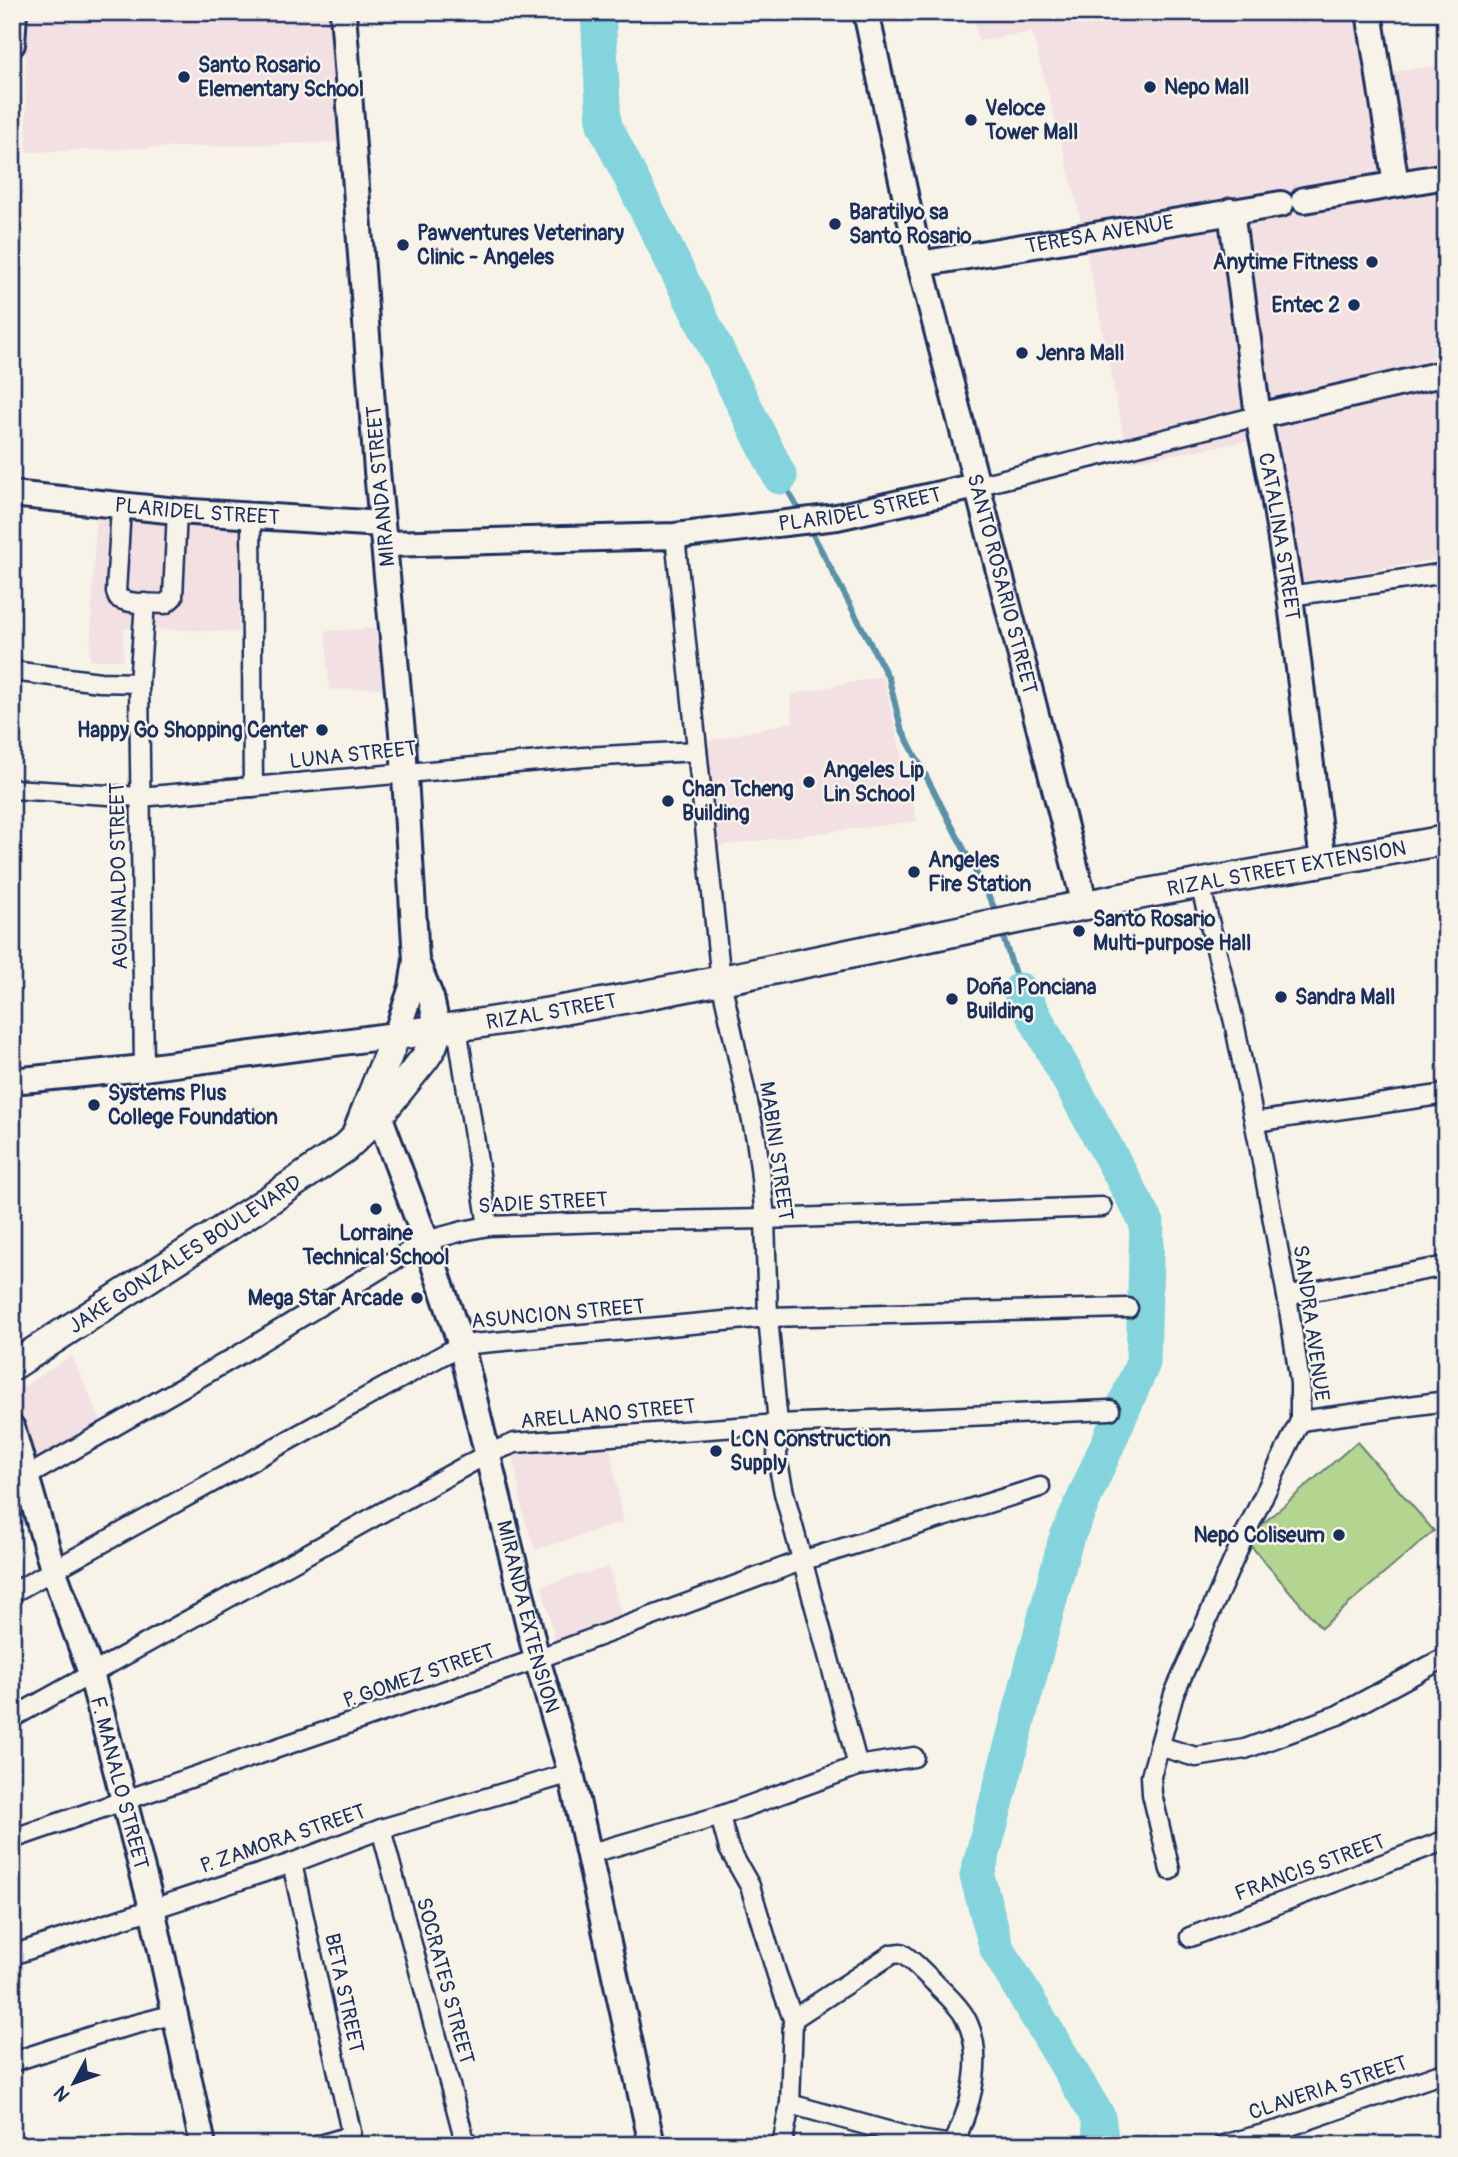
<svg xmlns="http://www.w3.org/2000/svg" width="1458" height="2157" font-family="Pangolin,sans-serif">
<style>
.built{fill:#f2e0e2}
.green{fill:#b3d58f;stroke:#678276;stroke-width:2}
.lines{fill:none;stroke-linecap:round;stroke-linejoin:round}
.stream{stroke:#5992aa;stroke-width:6}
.river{stroke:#83d4dd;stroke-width:35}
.street-casing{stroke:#1b2f5e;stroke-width:23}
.secondary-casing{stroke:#1b2f5e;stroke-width:30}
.primary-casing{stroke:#1b2f5e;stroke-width:33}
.street{stroke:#f7f3e8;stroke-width:18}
.secondary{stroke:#f7f3e8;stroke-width:24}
.primary{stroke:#f7f3e8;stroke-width:28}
.poi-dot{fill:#1b2f5e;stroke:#f7f3e8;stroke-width:2.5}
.labels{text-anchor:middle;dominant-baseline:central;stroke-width:5;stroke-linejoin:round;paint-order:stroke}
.poi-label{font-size:21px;font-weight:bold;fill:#1b2f5e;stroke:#f7f3e8;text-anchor:start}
.street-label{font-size:21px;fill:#1b2f5e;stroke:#f7f3e8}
</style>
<rect width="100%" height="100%" fill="#f7f3e8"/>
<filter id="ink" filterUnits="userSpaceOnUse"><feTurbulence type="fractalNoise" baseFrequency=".0143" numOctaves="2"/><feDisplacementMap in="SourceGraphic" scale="14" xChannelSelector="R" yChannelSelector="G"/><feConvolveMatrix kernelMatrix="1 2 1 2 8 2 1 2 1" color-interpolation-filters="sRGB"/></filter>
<g filter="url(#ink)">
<g class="built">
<path d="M24,12H341L345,142L27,152Z"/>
<path d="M973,12H1368L1380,74L1446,64V558L1277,586L1248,441L1129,462L1075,195L1032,32L978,41Z"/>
<path d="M96,510L242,520L239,632L124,628L123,660H90Z"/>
<path d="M384,628L387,687L329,690L326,631Z"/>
<path d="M883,676L917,821L716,846L706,742L793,722L790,695Z"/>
<path d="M72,1356L104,1427L36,1468L15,1392Z"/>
<path d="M608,1437L623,1522L535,1550L522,1510L512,1447Z"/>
<path d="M609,1567L622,1621L556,1644L542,1585Z"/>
</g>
<path class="green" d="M1357,1442L1434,1531L1321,1628L1245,1539Z"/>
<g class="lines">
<g class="stream">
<path d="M780,477L802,515"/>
<path d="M809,527L889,679L901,728L994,907L997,917"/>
<path d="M1001,930L1020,990"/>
</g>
<g class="river">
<path d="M598,12L604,124L780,477"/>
<path d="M1020,990L1147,1223L1143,1363L1065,1542L977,1876L997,1949L1098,2117L1102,2145"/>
</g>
<g class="street-casing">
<g id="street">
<path d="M976,486L1258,416"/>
<path d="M121,507L116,592L118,598C132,605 150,603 165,604L173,597L177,511"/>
<path d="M251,516L253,787"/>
<path d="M675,536L721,981L756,1139L760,1168L765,1219L768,1317L778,1424L777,1458L784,1493L858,1766"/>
<path d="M1290,596L1446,573"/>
<path d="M12,671L100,682L139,683"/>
<path d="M12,789L140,797L584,757L697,751"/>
<path d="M457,1027L488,1226"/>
<path d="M144,1068L139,683L145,603"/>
<path d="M1255,1122L1446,1094"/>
<path d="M1287,1296L1446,1266"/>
<path d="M1300,1421L1446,1401"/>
<path d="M12,1485L242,1353L426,1241L463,1231L488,1226L603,1222L765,1219L1102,1207"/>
<path d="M12,1593L461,1345L768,1317L1128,1308"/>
<path d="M12,1718L487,1454L515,1443L778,1424L1110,1410"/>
<path d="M1159,1746L1196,1757L1245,1749L1338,1715L1446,1657"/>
<path d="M720,1816L729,1849L750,1886L777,1975L793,2019L790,2104L782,2145"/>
<path d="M381,1829L466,2145"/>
<path d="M12,1839L537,1659L801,1561L1040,1487"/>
<path d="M588,1854L720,1816L858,1766L914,1757"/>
<path d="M292,1863L351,2132L343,2138L320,2145"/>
<path d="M1170,1870L1152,1794L1151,1776L1174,1694L1245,1534L1300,1421V1383L1287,1296L1258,1140L1234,1022L1200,884"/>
<path d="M1190,1937L1446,1840"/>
<path d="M12,1955L292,1863L381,1829L571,1773"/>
<path d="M793,2019L892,1954L901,1953C914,1961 923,1972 934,1982C944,1993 959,2005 966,2019C986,2058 970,2108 953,2145"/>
<path d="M12,2062L98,2034L175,2014"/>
<path d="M790,2104L920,2140L953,2145"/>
<path d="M1223,2145L1282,2129L1446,2072"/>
</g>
</g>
<g class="secondary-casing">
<g id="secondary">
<path id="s1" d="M866,12L920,264L1085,905"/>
<path d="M1369,12L1396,184"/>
<path d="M12,44L14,12"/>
<path d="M1304,200L1446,176"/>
<path id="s2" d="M1231,211L1258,416L1274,496L1290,596L1323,862"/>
<path id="s3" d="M920,264L1281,204"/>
<path d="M1258,416L1446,373"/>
<path id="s4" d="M12,494L177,511L382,524"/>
<path id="s5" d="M386,544L675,536L837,517L976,486"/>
<path d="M416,961L431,998L438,1030"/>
<path d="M12,1081L144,1068L396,1035L412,987L416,960L403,743L377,471L343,12"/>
<path id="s6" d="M373,1099L426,1241L461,1345L537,1659L571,1773L652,2145"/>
<path id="s7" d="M12,1428L53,1569L91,1673L152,1908L203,2145"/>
</g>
</g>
<g class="primary-casing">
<g id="primary">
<path id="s8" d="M355,1138L396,1035C628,1006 857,950 1086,905C1206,881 1326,862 1446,840"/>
<path id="s9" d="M12,1366L272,1198L345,1148L380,1114L425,1058L432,1047L438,1030"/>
</g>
</g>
<use href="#street" class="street"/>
<use href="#secondary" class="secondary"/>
<use href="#primary" class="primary"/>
</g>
</g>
<g class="poi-dot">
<circle cx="184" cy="77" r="7"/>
<circle cx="1150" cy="87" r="7"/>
<circle cx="971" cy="120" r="7"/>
<circle cx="835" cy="224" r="7"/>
<circle cx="403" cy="245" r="7"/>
<circle cx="1372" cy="262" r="7"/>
<circle cx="1354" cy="305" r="7"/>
<circle cx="1022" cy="353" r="7"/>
<circle cx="322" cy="730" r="7"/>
<circle cx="809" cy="782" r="7"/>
<circle cx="668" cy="801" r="7"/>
<circle cx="914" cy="872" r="7"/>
<circle cx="1079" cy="931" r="7"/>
<circle cx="1281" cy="997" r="7"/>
<circle cx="952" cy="999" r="7"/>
<circle cx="94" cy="1105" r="7"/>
<circle cx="376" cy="1209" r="7"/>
<circle cx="417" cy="1298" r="7"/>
<circle cx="716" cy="1451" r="7"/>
<circle cx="1339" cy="1535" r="7"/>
</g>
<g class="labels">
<g class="poi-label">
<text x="198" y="65">Santo Rosario<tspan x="198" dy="24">Elementary School</tspan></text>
<text x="1164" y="87">Nepo Mall</text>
<text x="985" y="108">Veloce<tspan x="985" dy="24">Tower Mall</tspan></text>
<text x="849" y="212">Baratilyo sa<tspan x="849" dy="24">Santo Rosario</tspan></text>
<text x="417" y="233">Pawventures Veterinary<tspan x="417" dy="24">Clinic - Angeles</tspan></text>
<text x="1358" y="262" text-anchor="end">Anytime Fitness</text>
<text x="1340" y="305" text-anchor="end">Entec 2</text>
<text x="1036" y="353">Jenra Mall</text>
<text x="308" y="730" text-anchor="end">Happy Go Shopping Center</text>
<text x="823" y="770">Angeles Lip<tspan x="823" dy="24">Lin School</tspan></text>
<text x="682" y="789">Chan Tcheng<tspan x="682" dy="24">Building</tspan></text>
<text x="928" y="860">Angeles<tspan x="928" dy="24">Fire Station</tspan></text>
<text x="1093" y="919">Santo Rosario<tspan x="1093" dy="24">Multi-purpose Hall</tspan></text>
<text x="966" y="987">Doña Ponciana<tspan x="966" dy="24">Building</tspan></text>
<text x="1295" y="997">Sandra Mall</text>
<text x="108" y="1093">Systems Plus<tspan x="108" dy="24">College Foundation</tspan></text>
<text x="376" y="1233" text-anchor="middle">Lorraine<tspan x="376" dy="24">Technical School</tspan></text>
<text x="403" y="1298" text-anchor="end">Mega Star Arcade</text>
<text x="730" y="1439">LCN Construction<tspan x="730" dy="24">Supply</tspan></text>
<text x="1325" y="1535" text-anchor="end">Nepo Coliseum</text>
</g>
<g class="street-label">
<text stroke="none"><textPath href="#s3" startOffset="182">TERESA AVENUE</textPath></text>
<text transform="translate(381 486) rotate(-95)">MIRANDA STREET</text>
<text stroke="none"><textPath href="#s5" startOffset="476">PLARIDEL STREET</textPath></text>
<text stroke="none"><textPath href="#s4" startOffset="186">PLARIDEL STREET</textPath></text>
<text stroke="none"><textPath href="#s2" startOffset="329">CATALINA STREET</textPath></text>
<text stroke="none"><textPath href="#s1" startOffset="588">SANTO ROSARIO STREET</textPath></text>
<text transform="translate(353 755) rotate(-6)">LUNA STREET</text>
<text stroke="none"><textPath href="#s8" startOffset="1017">RIZAL STREET EXTENSION</textPath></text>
<text transform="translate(119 876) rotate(-91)">AGUINALDO STREET</text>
<text stroke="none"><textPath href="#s8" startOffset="268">RIZAL STREET</textPath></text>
<text transform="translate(776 1151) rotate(82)">MABINI STREET</text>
<text transform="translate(543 1203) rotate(-3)">SADIE STREET</text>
<text stroke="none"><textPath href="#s9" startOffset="206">JAKE GONZALES BOULEVARD</textPath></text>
<text transform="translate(558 1314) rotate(-5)">ASUNCION STREET</text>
<text transform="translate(1311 1323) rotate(82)">SANDRA AVENUE</text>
<text transform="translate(608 1414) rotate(-5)">ARELLANO STREET</text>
<text stroke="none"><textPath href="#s6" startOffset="541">MIRANDA EXTENSION</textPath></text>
<text transform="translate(419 1676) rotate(-19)">P. GOMEZ STREET</text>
<text stroke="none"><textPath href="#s7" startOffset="371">F. MANALO STREET</textPath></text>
<text transform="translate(283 1839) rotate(-19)">P. ZAMORA STREET</text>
<text transform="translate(1310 1868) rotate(-20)">FRANCIS STREET</text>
<text transform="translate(445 1981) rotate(75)">SOCRATES STREET</text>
<text transform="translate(344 1993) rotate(78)">BETA STREET</text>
<text transform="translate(1328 2088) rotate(-18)">CLAVERIA STREET</text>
</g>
</g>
<rect width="1458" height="2157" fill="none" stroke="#f7f3e8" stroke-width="42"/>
<rect x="21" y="21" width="1416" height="2115" fill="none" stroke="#1b2f5e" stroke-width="2.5" filter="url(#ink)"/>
<g transform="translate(74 2083) rotate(229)" stroke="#f7f3e8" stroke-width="5" paint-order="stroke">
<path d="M0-5L12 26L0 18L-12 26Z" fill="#1b2f5e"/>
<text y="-10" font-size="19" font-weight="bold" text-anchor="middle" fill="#1b2f5e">N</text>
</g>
</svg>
